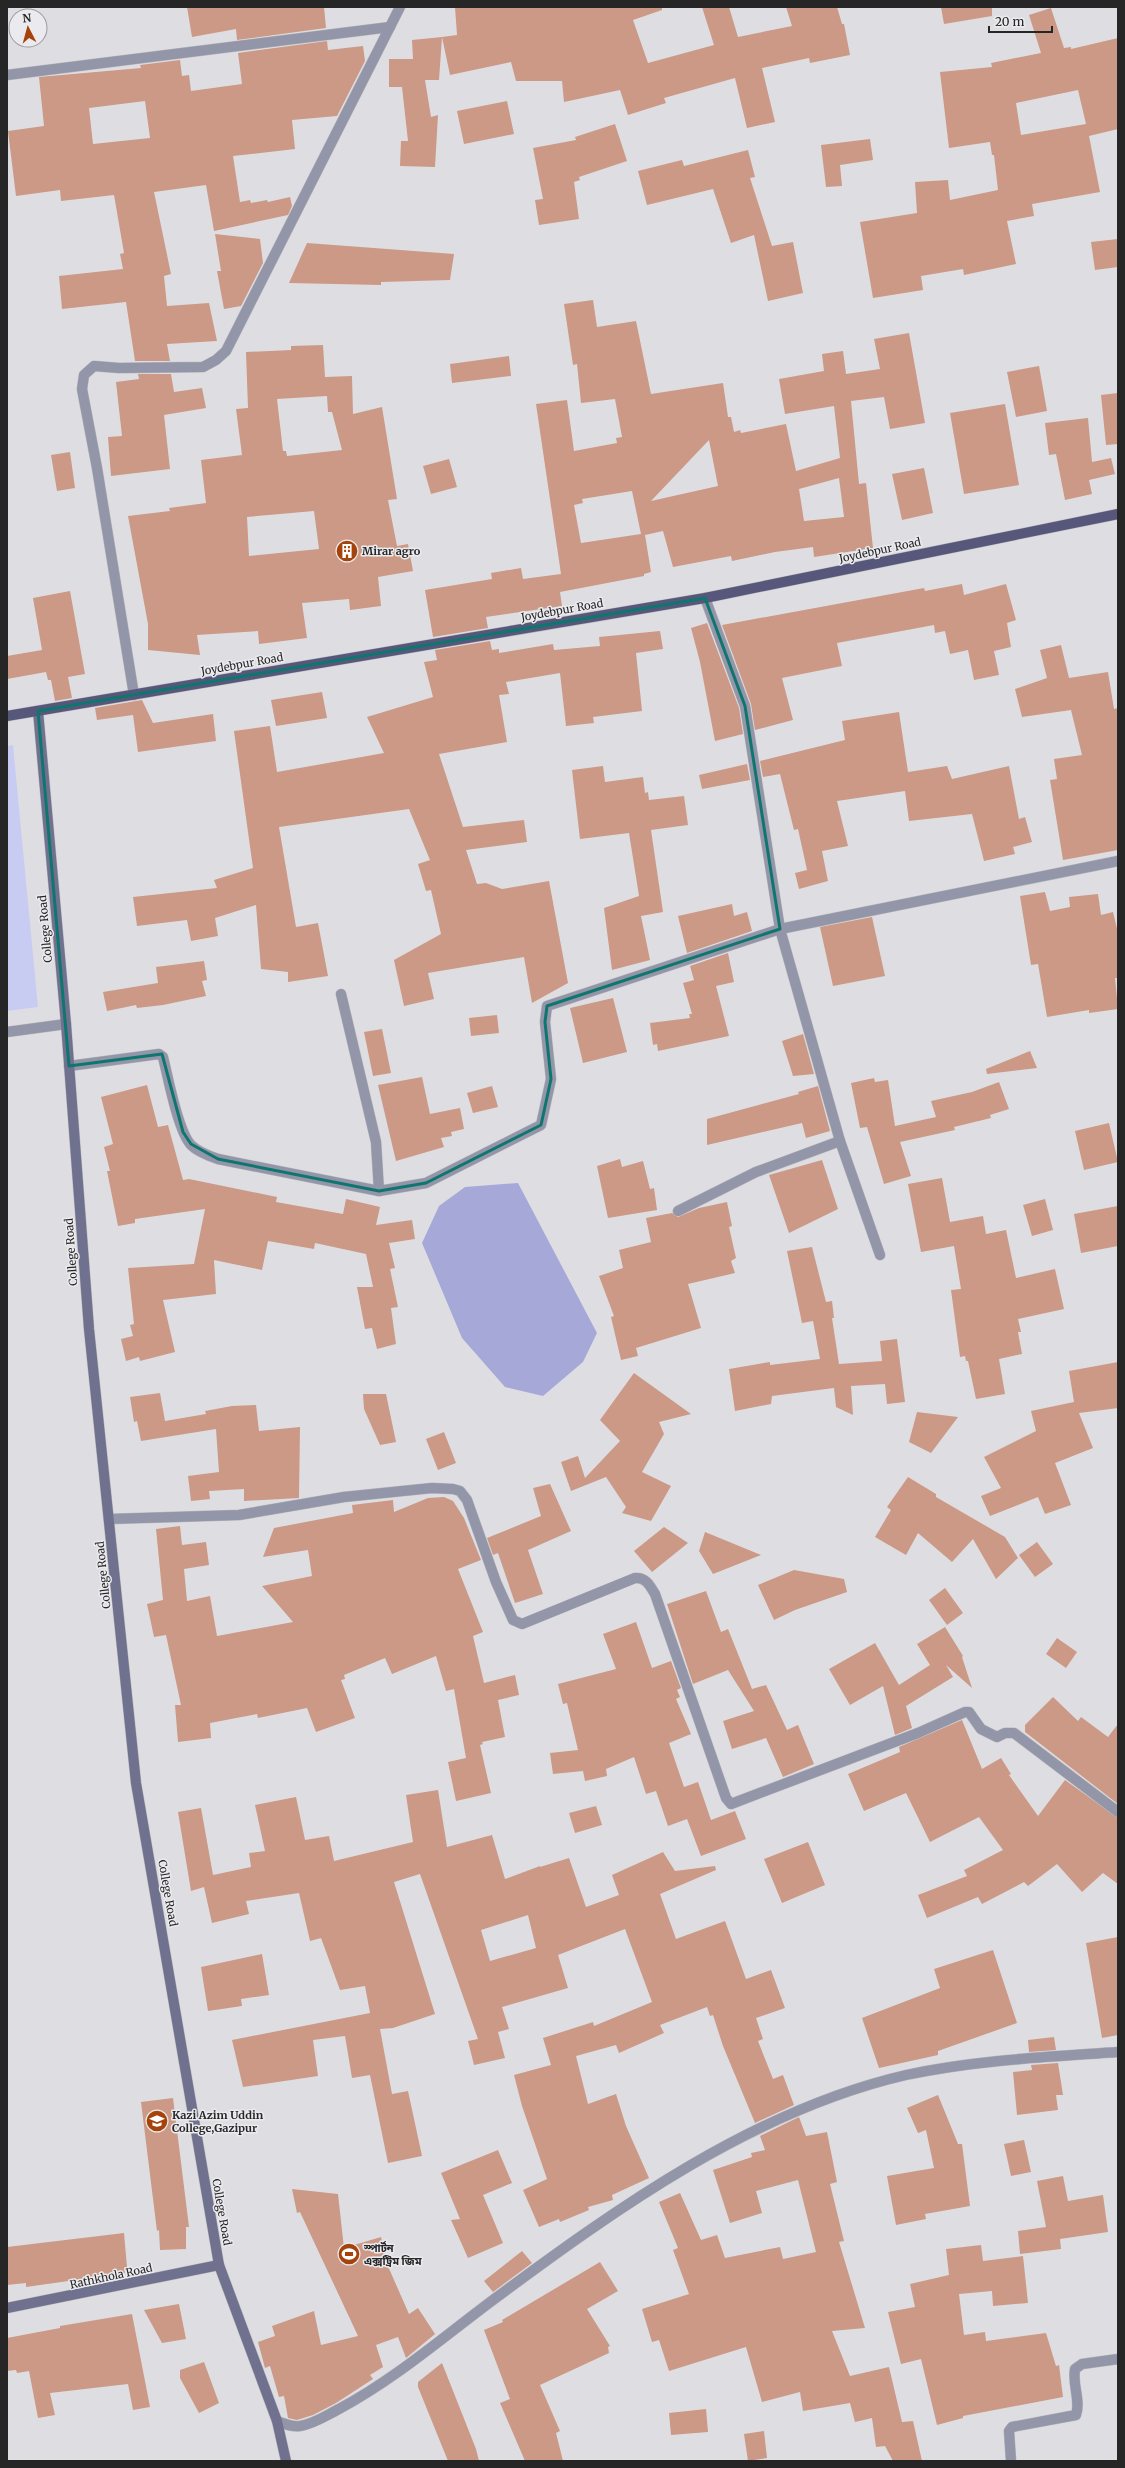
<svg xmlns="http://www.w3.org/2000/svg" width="1125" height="2468" font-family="Merriweather,'Noto Sans Bengali',serif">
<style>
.green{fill:#c9ccf2}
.water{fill:#a6a9d7}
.building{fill:#cb9985;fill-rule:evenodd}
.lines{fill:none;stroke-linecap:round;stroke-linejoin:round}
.street-casing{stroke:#b9b9bd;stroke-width:11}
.secondary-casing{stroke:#b9b9bd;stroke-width:11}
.primary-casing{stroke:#b9b9bd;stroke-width:11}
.street{stroke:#9395a9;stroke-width:10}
.secondary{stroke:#6f718e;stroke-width:10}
.primary{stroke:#56577b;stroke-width:10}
.marked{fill:none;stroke:#0f766e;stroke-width:3;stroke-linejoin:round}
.labels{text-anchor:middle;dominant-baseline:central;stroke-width:3;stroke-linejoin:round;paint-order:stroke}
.street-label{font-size:11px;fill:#262627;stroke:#ebebef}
.poi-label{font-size:11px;font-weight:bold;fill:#262627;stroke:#ebebef;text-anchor:start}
</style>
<rect width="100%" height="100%" fill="#dedee2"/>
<path class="green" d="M13,745L38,1007L7,1011V746Z"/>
<path class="water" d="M518,1183L597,1333L583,1362L543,1396L505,1387L462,1338L422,1243L439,1206L465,1187Z"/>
<g class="building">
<path d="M187,7H324L326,28L237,40L236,29L192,37Z"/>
<path d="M455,7H662V10L633,20L648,63L714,45L702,7H729L738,37L792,26L786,7H837L842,24H844L850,55L810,63L809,58L762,68L775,122L747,128L735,78L664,98L666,103L628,115L620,90L564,102L562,81H516L511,62L450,75L442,37L457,35Z"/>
<path d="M941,7H992V16L944,24Z"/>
<path d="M1051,8L1064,48L1071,47V49L1118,38V129L1089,136L1100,192L1032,204L1034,216L1007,221L1016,264L964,275L963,269L921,276L923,290L873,298L860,222L917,213L915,182L948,180L950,200L998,190L994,155H992L990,142L949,148L940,72L992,67L991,63L1041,53L1029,15ZM1078,90L1086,124L1021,135L1016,103Z"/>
<path d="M442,37L439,80H425L431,117L438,115L435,167L400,166L401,141H408L402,87H389V59H413L412,40Z"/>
<path d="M327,41L328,50L363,46L365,61L337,116L292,120L295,149L233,156L240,202L250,200L251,203L267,200L268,202L290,197L292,206L288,215L214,231L206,185L154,192L171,274L164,276L167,306L209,303L217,341L167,344L170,361H135L126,302L62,309L59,276L123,269L120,254L124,253L114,195L61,201L60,190L16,196L8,131L44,126L39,77L141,68L140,65L180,60L182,76L189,75L191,91L242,84L238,53ZM145,101L150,138L93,144L89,108Z"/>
<path d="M507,101L514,134L464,144L457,111Z"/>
<path d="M615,124L627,161L579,177L580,180L574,182L579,219L539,225L535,200L543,199L533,148L576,140L575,137Z"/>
<path d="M870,139L873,160L840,165L842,186L826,187L821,145Z"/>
<path d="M748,150L755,177L750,178L772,246L793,242L803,293L768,301L754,235L731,243L713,189L647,205L638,171L682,160L684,166Z"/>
<path d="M215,234L260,239L263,263L241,306L224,309L217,271H221Z"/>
<path d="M1118,239V267L1095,270L1091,242Z"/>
<path d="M307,243L454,254L450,280L381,282V285L289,283Z"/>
<path d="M593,300L597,327L636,321L651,394L723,383L728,417H731L734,432L740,430L741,433L786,424L796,471L840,458L834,406L785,414L779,379L824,371L822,354L843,351L846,374L880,369L874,339L909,333L925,423L890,429L884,397L851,401L859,484L866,483L873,548L814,557L813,547L775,552L732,561L731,556L673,567L663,531L645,535L651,572L644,574V576L560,592L562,606L486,617L488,628L433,637L425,590L492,579L491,573L521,568L523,579L561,574L536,404L567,400L574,451L617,443L616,438L622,437L615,399L581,403L577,364L573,365L564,304ZM709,440L718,486L651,501ZM839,478L844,517L804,521L799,489ZM632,491L641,534L581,543L574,505L583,503L582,499Z"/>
<path d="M323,345L325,377L352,376L353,414L382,407L397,499L388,500L397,546L408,544L413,571L378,577L381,606L350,610L349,599L302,603L307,638L259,644L258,631L197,635L200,655L148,650V624L128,516L170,511L169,508L206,503L201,460L242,455L236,409L248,408L246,352L291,350V346ZM327,396L328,412H332L342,450L287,456L286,451H283L277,399ZM314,511L319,549L249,556L247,517Z"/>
<path d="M509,356L511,376L452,383L450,364Z"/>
<path d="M1039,366L1047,411L1016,417L1007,372Z"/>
<path d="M138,374H171L174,392L202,388L206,408L164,415L170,469L111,476L108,437L122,436L116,382L139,379Z"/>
<path d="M1118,393V444L1106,445L1101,395Z"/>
<path d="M1005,404L1019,485L964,494L950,413Z"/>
<path d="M1088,418L1092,462L1111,458L1115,474L1089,480L1092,494L1065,500L1056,454L1049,455L1045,423Z"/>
<path d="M70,452L75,488L57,491L51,455Z"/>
<path d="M449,459L457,487L431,494L423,466Z"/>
<path d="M924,468L933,513L902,520L892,474Z"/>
<path d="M962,584L964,595L1006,584L1016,620L1007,623L1011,647L994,651L999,675L974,680L968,650L950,654L945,631L935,633L934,625L837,643L842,666L782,678L793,720L755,730L751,704L722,625L924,588L925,591Z"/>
<path d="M70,591L85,674L68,677L72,698L55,701L51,680H48L46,672L7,679V656L42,650L33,598Z"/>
<path d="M707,623L739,708L743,734L715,741L700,662L691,628Z"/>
<path d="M660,631L663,649L636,653L642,711L593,717L594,723L566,726L560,673L506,682L509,694L499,695L507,742L439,754L463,827L524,820L527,842L466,850L477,884L486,883L502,889L549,881L568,983L532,1003L524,957L428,973L434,999L404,1006L394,960L441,934L431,890L426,891L418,864L430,860L409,809L279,827L296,927L318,923L328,976L288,982V972L261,969L256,905L215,918L218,936L191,941L187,920L137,926L133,897L217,888L214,880L253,868L234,731L270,726L277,772L384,753L367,717L433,697L424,662L437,660L435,650L490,641L492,650L499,649V653L553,644L554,650L600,646L599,637Z"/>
<path d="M1061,645L1069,678L1108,672L1114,709L1118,708V850L1063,860L1050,780L1057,779L1054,759L1082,755L1071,710L1022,717L1015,689L1047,678L1040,650Z"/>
<path d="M322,692L327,718L276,726L271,700Z"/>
<path d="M142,700L153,723L213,714L216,741L138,752L133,715L97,720L95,708Z"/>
<path d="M899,712L908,772L947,766L952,779L1009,766L1019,819L1025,817L1032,842L1013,847L1015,854L984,861L972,814L909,821L905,791L837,801L848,846L822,851L828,881L799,889L795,873L807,870L798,829L794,830L780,774L763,777L760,761L845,740L842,721Z"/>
<path d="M747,764L750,780L702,789L699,775Z"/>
<path d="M603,766L605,782L643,777L645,793L648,792L649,800L684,796L688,825L651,830L663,912L641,916L650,960L612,970L604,908L639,896L629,833L580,839L572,770Z"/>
<path d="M1045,892L1050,911L1070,907L1069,897L1098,894L1101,915L1113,912L1118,933V978H1115L1118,1009L1089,1013V1010L1047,1017L1038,964L1031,965L1020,896Z"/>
<path d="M732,904L734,916L747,912L752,931L687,953L678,916Z"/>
<path d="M872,917L885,976L833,986L820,927Z"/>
<path d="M728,953L734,982L716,986L729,1036L658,1051L657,1044L653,1045L650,1023L690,1018L689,1014H692L683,983L694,980L690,966Z"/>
<path d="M204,961L207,980L202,981L206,996L163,1005L137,1008L136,1005L107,1011L103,992L158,983L156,967Z"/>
<path d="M613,998L627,1052L583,1063L570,1008Z"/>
<path d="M497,1015L499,1033L471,1036L469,1018Z"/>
<path d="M382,1029L391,1073L373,1076L364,1032Z"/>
<path d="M803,1034L814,1074L793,1076L782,1041Z"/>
<path d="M1030,1051L1037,1068L987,1074L986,1069Z"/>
<path d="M422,1077L430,1114L460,1108L464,1129L451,1132L452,1136L441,1138L444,1147L396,1161L378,1085Z"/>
<path d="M874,1078L875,1082L888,1080L895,1126L936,1117L931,1101L972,1092L999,1082L1009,1109L990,1115L991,1118L954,1127L955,1130L900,1142L911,1176L884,1184L867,1127L860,1128L851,1083Z"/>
<path d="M147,1085L158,1127L168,1125L183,1180L189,1179L277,1197L276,1202L343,1214L346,1199L380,1207L376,1225L412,1220L415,1239L389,1243L395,1268L390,1269L398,1307L391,1308L396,1344L377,1349L372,1328L365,1329L357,1287H373L366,1254L315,1243L314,1249L268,1241L262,1270L214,1260L216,1294L163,1300L175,1352L140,1361L139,1357L126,1361L121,1339L133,1336L130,1325L134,1324L128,1268L194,1264L205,1209L135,1219V1223L118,1226L107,1171H110L104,1147L113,1144L101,1097Z"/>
<path d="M492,1086L498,1107L473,1113L467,1093Z"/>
<path d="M818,1086L830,1131L806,1138L802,1123L707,1145V1119L799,1094L798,1092Z"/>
<path d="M1109,1123L1118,1162L1084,1170L1075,1131Z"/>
<path d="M620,1159L622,1167L643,1161L650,1189L654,1188L657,1210L608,1218L597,1166Z"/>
<path d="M822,1160L838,1209L789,1233L769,1175Z"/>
<path d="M942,1178L950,1222L983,1216L986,1234L1006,1230L1016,1278L1055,1269L1064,1309L1018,1319L1021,1332H1018L1022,1354L999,1359L1005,1394L976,1399L968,1361H966L965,1356L960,1357L951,1290L961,1289L954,1246L921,1252L908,1184Z"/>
<path d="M1045,1199L1053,1230L1032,1236L1023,1205Z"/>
<path d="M727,1202L732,1226L729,1227L736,1258L731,1261L735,1273L688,1284L701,1328L636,1348L638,1356L621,1360L611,1317L614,1316L599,1276L623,1268L619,1250L651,1242L646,1218L672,1213L678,1217L699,1208Z"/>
<path d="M1118,1206V1246L1081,1253L1074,1214Z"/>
<path d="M812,1247L826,1302L832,1301L834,1318H832L839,1364L882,1361L880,1341L897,1339L905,1402L887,1404L885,1384L851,1386L853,1415L836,1407L834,1388L772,1396L771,1404L735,1411L729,1369L770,1362V1365L820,1359L813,1321L802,1323L787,1251Z"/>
<path d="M1118,1362V1408L1079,1413L1093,1448L1055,1463L1071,1505L1045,1514L1038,1497L990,1516L981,1496L1001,1488L984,1457L1036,1431L1031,1411L1074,1402L1069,1371Z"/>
<path d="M634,1373L691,1414L659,1422L664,1434L642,1472L671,1486L651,1521L622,1513L626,1507L606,1477L571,1491L561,1462L578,1456L585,1478L620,1441L600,1420Z"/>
<path d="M160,1393L165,1421L206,1414L205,1411L232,1406L256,1405L259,1431L300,1427L299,1498L244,1501V1489L209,1491L210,1499L191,1501L188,1476L219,1472L216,1429L141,1441L137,1421L134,1422L130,1397Z"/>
<path d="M363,1394H386L396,1442L380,1445L364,1409Z"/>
<path d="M917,1412L958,1417L931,1453L909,1442Z"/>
<path d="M444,1432L456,1463L438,1470L426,1439Z"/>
<path d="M908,1477L936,1494V1497L1005,1537L1018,1558L996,1579L973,1539L952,1562L918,1533L906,1555L875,1537L891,1510L887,1507Z"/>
<path d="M550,1484L571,1531L528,1550L543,1594L515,1603L498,1553L493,1555L487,1538L541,1516L533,1488Z"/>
<path d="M444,1497L453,1501L464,1518L481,1560L458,1569L483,1632L473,1636L484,1683L515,1675L519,1695L498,1700L505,1737L482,1742L483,1744L480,1745L491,1793L456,1801L448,1762L466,1758L454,1689L446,1691L436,1656L392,1674L385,1658L344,1675L345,1679L341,1680L355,1718L316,1732L307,1708L258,1718L257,1714L210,1723L211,1738L178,1742L175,1705H181L166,1635L154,1637L147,1604L163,1600L156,1529L180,1526L182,1545L206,1542L209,1565L184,1569L187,1601L210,1596L217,1636L293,1622L262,1586L312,1576L308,1550L263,1557L274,1528L353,1513L352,1505L393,1500L394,1512L428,1498Z"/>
<path d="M664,1527L688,1543L652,1572L634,1551Z"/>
<path d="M705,1532L761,1555L713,1574L699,1551Z"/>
<path d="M1037,1542L1053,1564L1035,1577L1019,1555Z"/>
<path d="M794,1570L844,1579L847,1592L795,1610L774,1620L758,1585Z"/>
<path d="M945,1588L963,1613L947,1625L929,1600Z"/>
<path d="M706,1591L721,1632L728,1629L752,1689L766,1685L787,1730L798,1725L814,1764L783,1777L766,1738L732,1749L723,1721L754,1711L728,1670L693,1684L667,1604Z"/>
<path d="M636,1622L652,1668L671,1661L681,1688L677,1690L680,1697L676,1699L691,1734L669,1743L684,1787L698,1782L711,1820L735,1811L746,1839L701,1856L687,1819L668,1826L656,1791L646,1794L634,1757L606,1769L607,1776L585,1781L583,1771L553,1774L550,1753L578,1750L567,1703L563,1704L558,1684L616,1669L603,1634Z"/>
<path d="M945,1627L963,1656L962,1657L972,1688L946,1665L953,1677L906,1706L912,1728L895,1735L883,1686L850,1705L829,1669L875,1643L899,1685L930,1665L917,1644Z"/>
<path d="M1057,1638L1077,1652L1066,1668L1046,1654Z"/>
<path d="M1053,1697L1078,1721L1081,1717L1108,1737L1118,1724V1804L1025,1732V1725Z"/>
<path d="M962,1720L982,1769L1001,1758L1011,1774L1009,1775L1038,1816L1065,1780L1118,1818V1884L1103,1873L1082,1892L1057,1864L1028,1886L1024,1882L982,1904L978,1897L927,1918L918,1895L967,1876L964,1870L1003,1850L979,1817L930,1842L906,1793L864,1811L848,1774L900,1752L899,1747Z"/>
<path d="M438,1790L447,1847L492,1835L505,1879L540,1866V1867L569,1858L586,1907L619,1895L612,1875L663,1852L675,1871L715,1866L716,1870L660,1894L676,1939L725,1921L746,1979L771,1970L785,2008L756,2018L763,2039L758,2041L773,2079L783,2075L794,2105L755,2123L723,2046L713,2015L710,2016L707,2007L660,2025L664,2033L619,2053L616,2045L576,2056L588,2104L616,2094L626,2126L649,2178L612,2195L613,2200L588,2207L589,2210L560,2222L559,2219L539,2227L523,2190L547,2179L522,2106L514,2075L551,2065L543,2038L593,2022L594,2026L652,2002L625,1929L558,1955L568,1988L502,2007L509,2029L498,2032L505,2058L474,2065L468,2041L478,2039L420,1874L394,1882L435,2014L393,2028L380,2029L392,2094L408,2091L422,2156L388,2163L370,2075L352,2078L345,2036L313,2040L318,2076L243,2087L232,2040L370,2013L365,1986L340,1990L321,1938L310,1941L299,1893L246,1901L249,1914L212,1923L204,1887L191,1891L178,1812L201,1808L213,1875L251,1867L249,1853L265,1851L255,1805L296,1797L305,1840L329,1836L334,1861L413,1842L406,1795ZM528,1915L536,1948L490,1961L481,1930Z"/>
<path d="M596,1806L602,1825L575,1833L569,1813Z"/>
<path d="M808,1842L825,1885L782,1903L764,1859Z"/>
<path d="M1118,1937V2035L1102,2038L1086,1943Z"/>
<path d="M993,1950L1017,2023L938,2051V2055L879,2068L862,2018L940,1988L934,1969Z"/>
<path d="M262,1954L269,1995L241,1999L242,2006L208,2011L201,1967Z"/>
<path d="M1054,2037L1056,2050L1029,2052L1028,2040Z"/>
<path d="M1058,2063L1063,2095H1056L1058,2110L1017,2115L1013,2072L1032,2070L1031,2065Z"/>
<path d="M938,2095L958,2144H962L970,2206L925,2214L926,2219L896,2225L887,2176L934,2168L926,2130L918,2133L907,2108Z"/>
<path d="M173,2098L189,2227H186V2249L160,2250L159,2230L157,2231L141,2102Z"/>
<path d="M799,2117L806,2136L827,2132L837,2182L830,2184L844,2241L839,2242L865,2328L832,2331L850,2376L889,2367L902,2422L913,2421L922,2461H893L885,2446L876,2447L872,2418L855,2422L850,2403L803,2411L800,2392L762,2402L746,2347L669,2371L659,2340L652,2342L642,2309L689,2294L673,2250L678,2248L659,2202L680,2193L701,2240L717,2235L725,2258L780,2247L783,2259L816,2252L798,2180L756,2191L762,2213L730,2223L713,2170L752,2157L751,2153L765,2150L760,2136Z"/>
<path d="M1024,2140L1031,2172L1011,2176L1004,2144Z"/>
<path d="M498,2150L512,2183L483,2195L503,2243L468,2258L451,2220L460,2219L441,2173Z"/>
<path d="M1063,2176L1068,2201L1103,2195L1108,2232L1060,2239L1061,2249L1020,2254L1018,2231L1046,2227L1037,2181Z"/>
<path d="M292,2189L338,2194L344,2248L381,2237L387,2264L409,2314L418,2308L435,2334L406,2358L398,2337L376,2345L383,2367L370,2375L373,2379L336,2403L313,2415L297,2420L288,2418L284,2396L279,2397L270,2366L265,2368L258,2342L275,2336L272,2326L314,2311L321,2345L358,2336L300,2212L297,2213Z"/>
<path d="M124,2233L127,2267L124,2268L125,2273L26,2287V2283L7,2285V2247Z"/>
<path d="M981,2245L983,2261L1023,2256L1028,2303L993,2306L992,2291L959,2294L964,2335L985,2332L986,2341L1046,2333L1056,2366L1059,2365L1063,2397L963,2416V2418L937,2425L921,2359L901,2364L888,2312L915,2307L910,2284L949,2275L946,2249Z"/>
<path d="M522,2251L532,2263L493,2292L484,2281Z"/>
<path d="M600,2262L618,2291L587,2309L610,2346L608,2347L609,2353L540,2385L560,2431L556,2433L563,2461H525L500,2403L510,2399L484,2330L503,2322L502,2320Z"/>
<path d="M179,2304L186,2339L162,2343L144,2310Z"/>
<path d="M132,2314L150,2407L133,2410L128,2384L50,2393L55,2415L38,2418L29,2371L17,2373L16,2370L7,2371V2338L60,2328V2326Z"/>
<path d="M204,2362L219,2403L199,2413L180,2378V2370Z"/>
<path d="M442,2363L476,2449L479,2461H448L418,2387V2382Z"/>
<path d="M706,2409L708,2432L671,2435L669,2413Z"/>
<path d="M764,2431L767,2458L748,2461L744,2434Z"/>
</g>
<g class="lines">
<g class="street-casing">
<g id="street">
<path d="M7,75L390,27"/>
<path d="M705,598L745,706L780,929L840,1141L880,1255"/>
<path d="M134,695L97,468L82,389L84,375L94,366L119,368L203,367L216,360L226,351L400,7"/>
<path d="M341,994L376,1142L379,1191L426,1183L541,1125L551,1079L545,1022L547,1006L780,929L1118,861"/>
<path d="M7,1032L66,1024"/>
<path d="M69,1066L159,1054L163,1057C168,1077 178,1131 191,1145C198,1152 209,1156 218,1159L379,1191"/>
<path d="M678,1211L756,1172L840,1141"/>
<path d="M109,1519L239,1515L344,1497L432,1488L453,1489L460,1491L467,1500L496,1582L513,1620L522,1624L635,1578C646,1577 650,1586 655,1594L726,1798L731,1804L918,1733L965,1712H969L981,1729L997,1737L1005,1733H1014L1118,1812"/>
<path d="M277,2421C285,2424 291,2427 300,2426C314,2424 327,2415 339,2409C395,2379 442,2338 493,2300C617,2208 754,2110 906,2075C976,2060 1047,2057 1118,2052"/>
<path d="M1011,2461L1009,2431L1012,2427L1076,2415C1081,2401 1072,2384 1075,2369L1082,2364L1118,2359"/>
</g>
</g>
<g class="secondary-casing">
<g id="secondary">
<path d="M38,711L66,1024L89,1329L136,1783L219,2265L277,2421L286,2461"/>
<path d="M7,2308L219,2265"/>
</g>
</g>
<g class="primary-casing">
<path id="primary" d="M7,716L705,598L1118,514"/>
</g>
<use href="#street" class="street"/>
<use href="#secondary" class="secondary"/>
<use href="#primary" class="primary"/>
</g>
<path class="marked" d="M705,598L745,706L780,929L547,1006L545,1022L551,1079L541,1125L426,1183L379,1191L218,1159L191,1144L183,1132L162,1054L69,1066L38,711Z"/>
<defs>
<g id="building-disc" transform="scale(1.15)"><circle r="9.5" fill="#a6430a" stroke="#ebebef"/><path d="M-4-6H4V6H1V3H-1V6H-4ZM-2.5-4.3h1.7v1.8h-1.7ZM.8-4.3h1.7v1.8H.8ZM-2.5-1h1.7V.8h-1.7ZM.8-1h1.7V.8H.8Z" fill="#fff"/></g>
<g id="university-disc" transform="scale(1.15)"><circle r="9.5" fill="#a6430a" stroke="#ebebef"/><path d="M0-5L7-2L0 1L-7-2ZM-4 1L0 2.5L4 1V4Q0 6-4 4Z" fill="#fff"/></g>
<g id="stadium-disc" transform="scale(1.15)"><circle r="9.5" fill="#a6430a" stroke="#ebebef"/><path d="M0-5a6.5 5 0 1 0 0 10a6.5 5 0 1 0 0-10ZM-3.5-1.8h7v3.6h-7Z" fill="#fff"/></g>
</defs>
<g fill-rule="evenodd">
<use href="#building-disc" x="347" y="551"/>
<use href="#university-disc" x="157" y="2121"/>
<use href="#stadium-disc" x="349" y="2254"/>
</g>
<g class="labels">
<g class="street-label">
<text transform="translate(880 550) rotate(-12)">Joydebpur Road</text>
<text transform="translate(562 610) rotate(-10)">Joydebpur Road</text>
<text transform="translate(242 664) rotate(-10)">Joydebpur Road</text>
<text transform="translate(45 929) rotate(-95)">College Road</text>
<text transform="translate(71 1252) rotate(-94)">College Road</text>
<text transform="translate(103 1575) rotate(-96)">College Road</text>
<text transform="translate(168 1893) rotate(80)">College Road</text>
<text transform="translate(222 2212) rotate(80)">College Road</text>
<text transform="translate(111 2276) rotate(-12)">Rathkhola Road</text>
</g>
<g class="poi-label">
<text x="362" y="551">Mirar agro</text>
<text x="172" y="2115">Kazi Azim Uddin<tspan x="172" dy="13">College,Gazipur</tspan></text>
<text x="364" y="2248">স্পার্টন<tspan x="364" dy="13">এক্সট্রিম জিম</tspan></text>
</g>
</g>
<rect width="1125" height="2468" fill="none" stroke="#262627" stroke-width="16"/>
<g transform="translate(28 28) rotate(354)"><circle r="19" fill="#ebebef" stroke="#9c9c9f"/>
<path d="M0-3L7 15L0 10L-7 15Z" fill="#a6430a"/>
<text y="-6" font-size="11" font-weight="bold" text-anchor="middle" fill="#262627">N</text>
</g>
<path d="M989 26v6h63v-6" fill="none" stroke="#262627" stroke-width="2"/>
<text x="995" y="26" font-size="12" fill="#262627" stroke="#ebebef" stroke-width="3" paint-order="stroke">20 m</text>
</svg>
